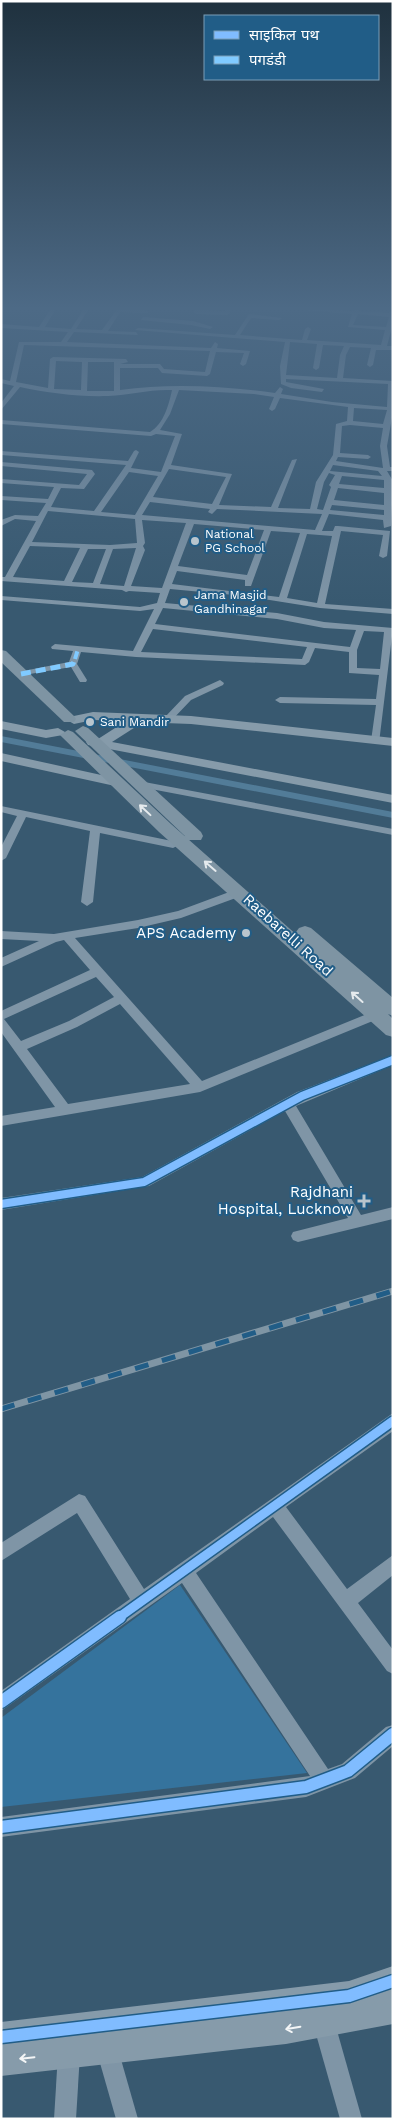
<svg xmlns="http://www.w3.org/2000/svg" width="394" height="2120" font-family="'Work Sans','Noto Sans Devanagari',sans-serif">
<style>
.green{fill:#35739d}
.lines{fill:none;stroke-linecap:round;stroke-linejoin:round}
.canal{fill:#527c98;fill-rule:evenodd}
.street{fill:#7f95a6;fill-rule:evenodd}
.secondary{fill:#869baa;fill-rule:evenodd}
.primary{fill:#7e94a3;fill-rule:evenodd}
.rail-casing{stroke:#7f95a4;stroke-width:7}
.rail{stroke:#215d87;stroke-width:5;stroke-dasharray:14;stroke-linecap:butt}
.quiet-far1{stroke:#80caff;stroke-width:4;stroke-dasharray:8 4;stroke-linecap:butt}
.quiet{stroke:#80caff;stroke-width:5;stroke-dasharray:10 5;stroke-linecap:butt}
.cycleway-far2-casing{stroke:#215d87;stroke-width:11}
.cycleway-far1-casing{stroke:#215d87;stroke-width:12}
.cycleway-casing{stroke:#215d87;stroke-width:15}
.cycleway-far2{stroke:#80bcff;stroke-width:8}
.cycleway-far1{stroke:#80bcff;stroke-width:9}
.cycleway{stroke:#80bcff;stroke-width:12}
.oneway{stroke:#e5eaed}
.oneway2{stroke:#f3f5f6}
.poi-dot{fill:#b9c5cd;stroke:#215d87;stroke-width:2}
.labels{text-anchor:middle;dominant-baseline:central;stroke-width:4;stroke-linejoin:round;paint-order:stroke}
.far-poi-label{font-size:12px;fill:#fff;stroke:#215d87;text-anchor:start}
.poi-label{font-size:15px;fill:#fff;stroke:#215d87;text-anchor:end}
.street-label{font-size:15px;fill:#fff;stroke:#215d87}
</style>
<rect width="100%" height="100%" fill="#385970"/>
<path class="green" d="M180,1585L307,1773L1,1807V1718Z"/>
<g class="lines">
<path class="canal" d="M1,736L393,812V818L1,742Z"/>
<g class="street">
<path d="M52,307H57L45,327L71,329L85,307H90L76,329L102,330L118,308L150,311L147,313L120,312L108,331L136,332L138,335L74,332L67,342L211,348L215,342L218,344L217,348L250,351L246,364L243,366L240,364L244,353L216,352L210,374L207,376L162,373L158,368H120V390C170,383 225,386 275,393L280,387L283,389L281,394L332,402L387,407L388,384L286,379V382L324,389L322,392L291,388L281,384L280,366L285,342L135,330L138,328L235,335L249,314L282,318L279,320L251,318L240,335L302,340L305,329L308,327L311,329L307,340L381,345L385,330L348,327L352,314L280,308L354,311L355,307H361L359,311L389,313L393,308V323L387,346H393V350H376L373,365L370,367L367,365L371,348L350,347L346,355L343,378L393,381V412L387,446L390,467H393V471H387L393,481L391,526L384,528L383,520L329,514L322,531H333L335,526H338L390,531L387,556L383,558L379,556L383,535L341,531L325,604L393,609V614L320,608L245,596L170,589L165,603L277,613L324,622L393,628L379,743L376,744L371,741L376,705L280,703L275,700L280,697L376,699L379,675L349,673V652L315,648L309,662L305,665L136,657L81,652L77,664L87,680L86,682H80L71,667L18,676V672L69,662L73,651L52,649L51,647L55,644L133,651L154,609L140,611L1,600V596L140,607L157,603L160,593L129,591L126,592L122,590L1,581V577H5L36,521L15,519L1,526V520L15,515L38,516L46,503L1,500V496L48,499L54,487L1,483V479L79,485L87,474L1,466V462L92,470L95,474L84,489L61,488L51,507L94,511L126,465L1,455V451L128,461L134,451L136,450L139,452L131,468L161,472L175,436L156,434L151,436L1,424V420L150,432C164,424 169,404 172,390C150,389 130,395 108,396C79,397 48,393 20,387L1,410V403L14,386L1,383V379L10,381L19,342H61L68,332L1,328V324L39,327ZM358,314L389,317L386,327L353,325ZM290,342L317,344L313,368L316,370L319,368L323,345L344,346L340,355L337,378L286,375ZM24,345L210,351L205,372L164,369L160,364H120L128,362L126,359L53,357L50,359L48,388L16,382ZM56,361L82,362L81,390L54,389ZM88,362H114V391H87ZM179,390L254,394L274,397L269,409L272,411L275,409L280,398L348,407L347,421L336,424L333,455L316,482L310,509L278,508L297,459L292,460L271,507L219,505L232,474L171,465L182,434L160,430L170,414ZM354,408L387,410L383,424L353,421ZM350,425L383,428L380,446L383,468L336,461L338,457L368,459L371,457L368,455L340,453L342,426ZM333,465L378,471L382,476L330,471ZM169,469L226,477L212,504L153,497ZM129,472L158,476L135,515L101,512ZM329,473L335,475L329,485L331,487L323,510L317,509L324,482ZM342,476L384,480V488L339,484ZM338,488L384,493V505L334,500ZM150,502L210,509L208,512L212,514L217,509L322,514L315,530L142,515ZM332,505L384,510V515L330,510ZM48,511L135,519L137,543L110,545L32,542ZM142,520L186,523L162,588L131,586L145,550L143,546L145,543ZM194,524L264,530L247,575L178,566ZM271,531L300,533L279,597L172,584L177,571L245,580V586H251ZM307,534L332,536L317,603L287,598ZM30,546L80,548L64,581L13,577ZM136,548L124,586L100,584L113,549ZM88,549H106L93,583L72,582ZM163,608L277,619L324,628L356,630L350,647L155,624ZM153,629L307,647L302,659L141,652ZM364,631L384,632L380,669L357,668V650Z"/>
<path d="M194,307H200L199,310L225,311V307H231L230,313L227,315L196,314L193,312Z"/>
<path d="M143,317L193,321L213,327L210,329L191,325L141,320Z"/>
<path d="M220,680L224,683L223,685L191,700L171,721H165V717L185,696Z"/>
<path d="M139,781L393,829V835L135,786V782Z"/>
<path d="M1,806L172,841L188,835L193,838L173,848L100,833L93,902L87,906L81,902L90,831L26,817L6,858L1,861V847L17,816L1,812Z"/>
<path d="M240,888L244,889L245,892L244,895L181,918L138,928L75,938L202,1081L372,1012H380L382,1015L380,1018L200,1092L1,1126V1116L55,1107L1,1032V1011L90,970L64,940L56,942L1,967V958L39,941L1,939V931L54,934L138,920L178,911ZM96,977L114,997L69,1021L21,1041L4,1019ZM120,1004L190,1084L68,1104L27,1049L77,1027Z"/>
<path d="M393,1055V1065L296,1106L361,1215L393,1207V1219L298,1242L293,1240L291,1236L293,1232L348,1218L285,1111L149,1186L1,1210V1198L142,1177L297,1092Z"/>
<path d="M393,1413V1431L286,1507L347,1589L393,1555V1575L358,1603L393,1650V1674L387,1671L273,1517L196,1573L328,1769L342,1764L386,1727L393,1725V1746L355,1778L306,1797L1,1837V1817L310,1776L182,1583L1,1711V1691L130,1599L77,1513L1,1561V1543L79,1494L85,1496L144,1589Z"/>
<path d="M323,2009L331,2012L334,2020L362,2119H340L312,2020L315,2012Z"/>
<path d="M107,2038L115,2041L118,2049L138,2119H116L96,2049L99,2041Z"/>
<path d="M69,2043L77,2046L80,2054L76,2119H54L58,2054L61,2046Z"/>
</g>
<g class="secondary">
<path d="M93,712L191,716L393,738V746L191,724L138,722L137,726L112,742L393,795V803L88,745L86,742L88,739H98L126,721L93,720L74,724L67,720L69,717Z"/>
<path d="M1,721L46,730L58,728L65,732L63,735L46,738L1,729Z"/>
<path d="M1,753L115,778L122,782L115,786L1,761Z"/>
<path d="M393,1966V2024L286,2044L1,2076V2022L349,1981Z"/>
</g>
<g class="primary">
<path d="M1,650L6,651L74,716L76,719L74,722H64L1,662Z"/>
<path d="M83,726L88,728L201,832L203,836L201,840H189L78,734L75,731Z"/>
<path d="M68,730L73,732L171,824L298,936L296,932L299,928L305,926L311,928L393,998V1016L388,1014L393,1019V1037L386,1035L159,832L63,738L60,735Z"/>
</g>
<g class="rail-casing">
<path id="rail" d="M1,1409L393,1291"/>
</g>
<use href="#rail" class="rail"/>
<path class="quiet-far1" d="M75,659L78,649"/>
<path class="quiet" d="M21,674L73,664L75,658"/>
<g class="cycleway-far2-casing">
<path id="cycleway-far2" d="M1,1204L144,1182L302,1096L393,1060"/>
</g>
<g class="cycleway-far1-casing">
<path id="cycleway-far1" d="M118,1618L393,1421"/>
</g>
<g class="cycleway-casing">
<g id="cycleway">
<path d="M1,1702L120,1617"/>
<path d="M1,1827L306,1787L348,1771L393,1734"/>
<path d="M1,2037L349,1996L393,1981"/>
</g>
</g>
<use href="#cycleway-far2" class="cycleway-far2"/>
<use href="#cycleway-far1" class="cycleway-far1"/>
<use href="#cycleway" class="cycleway"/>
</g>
<defs><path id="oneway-shaft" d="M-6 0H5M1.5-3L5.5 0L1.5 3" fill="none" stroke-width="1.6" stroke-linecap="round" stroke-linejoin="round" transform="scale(1.25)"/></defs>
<g class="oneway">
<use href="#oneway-shaft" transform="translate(145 810) rotate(-137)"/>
<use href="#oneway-shaft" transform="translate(210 866) rotate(-139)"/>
<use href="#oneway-shaft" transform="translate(357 997) rotate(-138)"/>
</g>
<g class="oneway2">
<use href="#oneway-shaft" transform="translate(293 2028) rotate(170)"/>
<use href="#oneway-shaft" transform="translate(27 2058) rotate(174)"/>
</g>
<linearGradient id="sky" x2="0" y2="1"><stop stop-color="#1f313e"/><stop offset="0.51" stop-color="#4d6a86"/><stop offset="1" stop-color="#4d6a86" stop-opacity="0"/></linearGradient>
<rect width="394" height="604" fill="url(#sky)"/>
<g class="poi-dot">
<circle cx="195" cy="541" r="5"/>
<circle cx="184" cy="602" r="5"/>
<circle cx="90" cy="722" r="5"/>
<circle cx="246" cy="933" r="5"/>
<path d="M361.5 1193.5h5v5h5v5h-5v5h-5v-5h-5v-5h5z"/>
</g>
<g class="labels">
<g class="far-poi-label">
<text x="205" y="534">National<tspan x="205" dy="14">PG School</tspan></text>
<text x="194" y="595">Jama Masjid<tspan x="194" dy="14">Gandhinagar</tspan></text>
<text x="100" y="722">Sani Mandir</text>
</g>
<g class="poi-label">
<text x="236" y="933">APS Academy</text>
<text x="353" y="1192">Rajdhani<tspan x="353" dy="17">Hospital, Lucknow</tspan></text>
</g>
<g class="street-label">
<text transform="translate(288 935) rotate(42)">Raebarelli Road</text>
</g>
</g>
<rect width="394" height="2120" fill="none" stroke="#ffffff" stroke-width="5"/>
<rect x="204" y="15" width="175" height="65" fill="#215d87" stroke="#7a9eb7"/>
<rect x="214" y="31" width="25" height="8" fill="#80bcff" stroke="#7a9eb7"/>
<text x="249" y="40" font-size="15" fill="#ffffff">साइकिल पथ</text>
<rect x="214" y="56" width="25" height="8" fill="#80caff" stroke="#7a9eb7"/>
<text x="249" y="65" font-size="15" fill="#ffffff">पगडंडी</text>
</svg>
